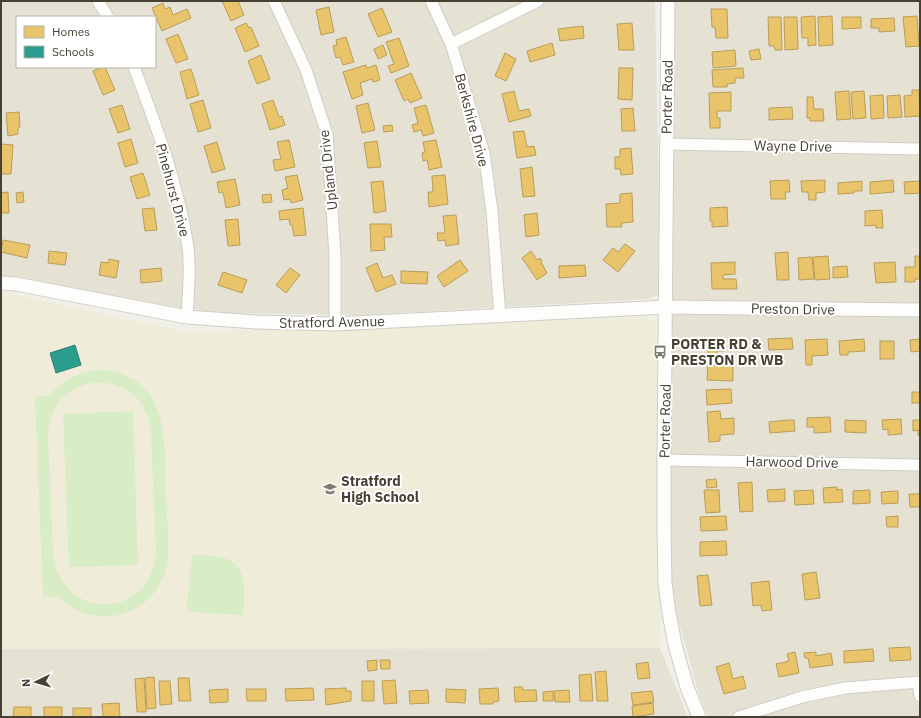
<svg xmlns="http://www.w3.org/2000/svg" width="921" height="718" font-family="'IBM Plex Sans',sans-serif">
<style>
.residential{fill:#e5e2d4;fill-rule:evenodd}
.education{fill:#efecd9}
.green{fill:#d8edc5;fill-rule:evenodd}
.homes{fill:#e9c46a;stroke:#b89d5a}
.schools{fill:#2a9d8f;stroke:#328173}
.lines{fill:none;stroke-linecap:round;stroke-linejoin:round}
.minor-casing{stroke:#cecdc5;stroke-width:13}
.tertiary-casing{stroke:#cecdc5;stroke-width:15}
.minor{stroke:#fdfdfc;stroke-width:11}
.tertiary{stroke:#fdfdfc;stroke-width:13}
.labels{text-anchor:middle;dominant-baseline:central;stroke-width:4;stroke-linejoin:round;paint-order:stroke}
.street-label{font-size:14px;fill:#464133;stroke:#fff}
.poi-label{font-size:14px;font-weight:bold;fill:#464133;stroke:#fff;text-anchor:start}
</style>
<rect width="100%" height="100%" fill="#f0efe8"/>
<g class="residential">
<path d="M1,1H655L661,294L648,299L359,315L224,313L167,306L1,277ZM17,17H155V67H17Z"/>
<path d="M674,1H920V304L673,301Z"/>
<path d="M671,312L920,314V717H708L699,695L676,612L667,570Z"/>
<path d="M660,648L688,717H1V649Z"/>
</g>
<path class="education" d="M1,292L178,330H328L643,317L658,324L660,648L1,649Z"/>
<g class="green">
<path d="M97,370C174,373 164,446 166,501C167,526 173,555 162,579C149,611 110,625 79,611C69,607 62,600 55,593V597H43L35,396H47V398C61,381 76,373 97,370ZM98,382C128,384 148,401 151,432L156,551C153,620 62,623 53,555L48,436C49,405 67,386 98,382Z"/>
<path d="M133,411L138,565L69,567L63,414Z"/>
<path d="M192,555C243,554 247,569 243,615L190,612L187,605Z"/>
</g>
<g class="homes">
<path d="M222,1H238L244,15L231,21Z"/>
<path d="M163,3L165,9L170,7L173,15L187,9L191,18L162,31L152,8Z"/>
<path d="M329,7L334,32L321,35L316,10Z"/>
<path d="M382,8L392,32L378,37L368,14Z"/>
<path d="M711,9H727L728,38H716L715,27H712Z"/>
<path d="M815,16L816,45L808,46V38H802L801,17Z"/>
<path d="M832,16L833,45L819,46L818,17Z"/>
<path d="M917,16L919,46L906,47L903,17Z"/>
<path d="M768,17H781L782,50H775L774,46H769Z"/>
<path d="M784,17H797L798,49L785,50Z"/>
<path d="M842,17H861V28L842,29Z"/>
<path d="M894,18L895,31L879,32V28H871V19Z"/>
<path d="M246,23L249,28L251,27L259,46L245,52L235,28Z"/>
<path d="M632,23L634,50H619L617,24Z"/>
<path d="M583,26L584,38L560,41L558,29Z"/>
<path d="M178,34L188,59L176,63L166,39Z"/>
<path d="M346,37L354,62L343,65L340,57L336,58L333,46L337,45L336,40Z"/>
<path d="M399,38L409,66L391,73L388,66L394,64L386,42Z"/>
<path d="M552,43L555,55L530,62L527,51Z"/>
<path d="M383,45L387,55L378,59L374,49Z"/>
<path d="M759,49L761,59L751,60L749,51Z"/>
<path d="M735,50L736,66L713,68L712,52Z"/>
<path d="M505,53L516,59L506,81L495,76Z"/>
<path d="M261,55L270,79L257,84L248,61Z"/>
<path d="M366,65L367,68L376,65L380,80L373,82L372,79L360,83L363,95L352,99L343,72Z"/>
<path d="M102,67H105L115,90L103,95L93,71Z"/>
<path d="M619,68H633L632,100L618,99Z"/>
<path d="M743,68L744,78H735V83L727,84V87H713L712,70Z"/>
<path d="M191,69L199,95L187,99L180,72Z"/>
<path d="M411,73L422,98L410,103L408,99L404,101L395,80Z"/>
<path d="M912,90H919L920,116L905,117L904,96L912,95Z"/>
<path d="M514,91L519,111L529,109L531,116L509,122L502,94Z"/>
<path d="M849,91L851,119L837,120L835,92Z"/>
<path d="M864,91L866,118L853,119L851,92Z"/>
<path d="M731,92V111H717V118H720V128H710L709,93Z"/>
<path d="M883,95L884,118L871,119L870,96Z"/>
<path d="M900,95L902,117L888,118L887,96Z"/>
<path d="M807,97H813L814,109H823L824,121H810V118H807Z"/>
<path d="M203,100L211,128L198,132L190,104Z"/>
<path d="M273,100L279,117L282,116L285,125L270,130L262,104Z"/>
<path d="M368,103L375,130L362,133L356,106Z"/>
<path d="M122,105L130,129L118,133L109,109Z"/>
<path d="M426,105L434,133L423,136L421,130L414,132L412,125L418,123L414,108Z"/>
<path d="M792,107L793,119L769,120V108Z"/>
<path d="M633,108L635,131H622L621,109Z"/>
<path d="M19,112L20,127L18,128V134L8,136L6,113Z"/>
<path d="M392,125L393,131L384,132L383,126Z"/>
<path d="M524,131L527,147L534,146L536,155L517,158L513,132Z"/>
<path d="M131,139L138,163L125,167L118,143Z"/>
<path d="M289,140L295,167L275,171L273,160L281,159L277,142Z"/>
<path d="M436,140L442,167L429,170L427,160L423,161L422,153L425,152L423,142Z"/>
<path d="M377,141L381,167L368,168L364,143Z"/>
<path d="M217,142L225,169L212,173L204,146Z"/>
<path d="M1,144L13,145L11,174H1Z"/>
<path d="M631,148L633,174L621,175L620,169H615V157H620V149Z"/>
<path d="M532,167L535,196L523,197L520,169Z"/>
<path d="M143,173L150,195L137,199L130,177Z"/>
<path d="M297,175L303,200L291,203L290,199L284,200L282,190L288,188L285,177Z"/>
<path d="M445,175L448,204L429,207L428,192H433L432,176Z"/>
<path d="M235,179L240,205L226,208L223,192L219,193L217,182Z"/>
<path d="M789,180L790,192H785L786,199H771L770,181Z"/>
<path d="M825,180V192L816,193V200H809L808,192H802L801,181Z"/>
<path d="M893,180L894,192L870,194V182Z"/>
<path d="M383,181L386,211L374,213L371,182Z"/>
<path d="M862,181V191H854V193L838,194V183Z"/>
<path d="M920,181V193L905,194L904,182Z"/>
<path d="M8,192L9,213H1V193Z"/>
<path d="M23,192L24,202L17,203L16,193Z"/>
<path d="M632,193L633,222L621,223L622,227H607L606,204L620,203V194Z"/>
<path d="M271,194L272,202L263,203L262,195Z"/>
<path d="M727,207L728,226L712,227V221H710V208Z"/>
<path d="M154,208L157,230L145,231L142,209Z"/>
<path d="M303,208L306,235L294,236L292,225H290L289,219L280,220L279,211Z"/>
<path d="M882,210L883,228H876V225L865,226V211Z"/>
<path d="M537,213L539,235L526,237L524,215Z"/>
<path d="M456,215L459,244L446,246L445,240L438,241L437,233H445L443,216Z"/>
<path d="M238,219L240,245L228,246L225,220Z"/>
<path d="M370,224H391L392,237H384L385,250L371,251Z"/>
<path d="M3,240L30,245L27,258L1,252Z"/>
<path d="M625,244L635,251L618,272L603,260L613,248L618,252Z"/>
<path d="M49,251L67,253L65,265L48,263Z"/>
<path d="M531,251L537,260L540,258L542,261L541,262L547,273L537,280L522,258Z"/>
<path d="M788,252L789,280H777L775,253Z"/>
<path d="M828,256L830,279L815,280L813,257Z"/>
<path d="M915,256H920V279H915V282H905V267H915Z"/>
<path d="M812,257L814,279L799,280L798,258Z"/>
<path d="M109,259L119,261L116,278L99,275L101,262L108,263Z"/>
<path d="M460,260L468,271L444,287L437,276Z"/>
<path d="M735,262V274L723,275V279H736L737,289H712L711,263Z"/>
<path d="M895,262L896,282L876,283L874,263Z"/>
<path d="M377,263L383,278L392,275L396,284L376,292L366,268Z"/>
<path d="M585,265L586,276L559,278V266Z"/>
<path d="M847,266L848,277L833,278V267Z"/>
<path d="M161,268L162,281L141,283L140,270Z"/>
<path d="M290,268L300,275L286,293L276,285Z"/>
<path d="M401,271L428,272L427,284L401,283Z"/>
<path d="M223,272L247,280L242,293L218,285Z"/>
<path d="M792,338L793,349L769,350L768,339Z"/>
<path d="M723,339L724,351H717V358L708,359V346H710V340Z"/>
<path d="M827,339L828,355L812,356V365H806L805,340Z"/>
<path d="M864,339L865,351L848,352V355H840L839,341Z"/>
<path d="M920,339V351L911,352L910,340Z"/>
<rect x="880" y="341" width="14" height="18"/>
<path d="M708,365L733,366V381L707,380Z"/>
<path d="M731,389L732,403L707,405L706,390Z"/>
<rect x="912" y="392" width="8" height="11"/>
<path d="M720,411L721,419L734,418V434L720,435V441L709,442L707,412Z"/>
<path d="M830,417L831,432L814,433V427H807V418Z"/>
<path d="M901,419L902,434L888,435V429L883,430L882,420Z"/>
<path d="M789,420H794L795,431L770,433L769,422Z"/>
<path d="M845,420L866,421V433L845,432Z"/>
<path d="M913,420H920V435H918V430L913,431Z"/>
<path d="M716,479L717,487L707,488L706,480Z"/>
<path d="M752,482L753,511L740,512L738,483Z"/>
<path d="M837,487V490L842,489L843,502L824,503L823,488Z"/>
<path d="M785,489V501L768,502L767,490Z"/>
<path d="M704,490H719L720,512L706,513Z"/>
<path d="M813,490L814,504L795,505L794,491Z"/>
<path d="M870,490V503L853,504V491Z"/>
<path d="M898,491V503L882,504L881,492Z"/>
<path d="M909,494H920V507H910Z"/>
<path d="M726,516L727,530L701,531L700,517Z"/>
<path d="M898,516V527H887L886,517Z"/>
<path d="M726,541L727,555L700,556V542Z"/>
<path d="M816,572L820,598L805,600L802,574Z"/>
<path d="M708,575L712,605L700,606L697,576Z"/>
<path d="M769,581L772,610L762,611L761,605L753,606L751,583Z"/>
<path d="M910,647L911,660L890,661L889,648Z"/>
<path d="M873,649L874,661L844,663V651Z"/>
<path d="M795,652L799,673L779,677L776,664L789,661L787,654Z"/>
<path d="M816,652V656L831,653L833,665L810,668L808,658H805L804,653Z"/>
<path d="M377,660V670L368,671L367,661Z"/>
<path d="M380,660H390V669H381Z"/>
<path d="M648,662L650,678L638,679L636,664Z"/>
<path d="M729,663L733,679L743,676L746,688L724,694L716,667Z"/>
<path d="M606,671L608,701H597L595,672Z"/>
<path d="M591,674L593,701H580L579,675Z"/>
<path d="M154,677L156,708L147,709L145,678Z"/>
<path d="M144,678L146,712H137L135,679Z"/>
<path d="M178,678H189L191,701H179Z"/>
<path d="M395,680L397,703L384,704L382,681Z"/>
<path d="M159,681H170L172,704L160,705Z"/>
<rect x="362" y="681" width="12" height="20"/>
<path d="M514,687H522L523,690H536L537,701L515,702Z"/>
<path d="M313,688L314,700L286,701L285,689Z"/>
<path d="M346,688V691H351V701L326,705L325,689Z"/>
<path d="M498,688L499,701L493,702V704H480L479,689Z"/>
<path d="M228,689V702L210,703L209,690Z"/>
<path d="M246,689H266V701H247Z"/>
<path d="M446,689L466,690L465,703L446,702Z"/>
<path d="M428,690L429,703L410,704L409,691Z"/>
<path d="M569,690L570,702H555L554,691Z"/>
<path d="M553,691V701H543V692Z"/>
<path d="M652,691L654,702L633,705L631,693Z"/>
<path d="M119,703L120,717H103L102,704Z"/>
<path d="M653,703L654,714L633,717L632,706Z"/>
<path d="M14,707H31V717H13Z"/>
<rect x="44" y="707" width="18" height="10"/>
<rect x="73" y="708" width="18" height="9"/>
</g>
<path class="schools" d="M75,345L81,365L56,373L50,353Z"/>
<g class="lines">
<g class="minor-casing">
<g id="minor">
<path d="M98,1L108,17"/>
<path d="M274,1L306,70L327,134L335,255V324"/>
<path d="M431,1L451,44L484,153L492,211L500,316"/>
<path d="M451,44L538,1"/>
<path d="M134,67C156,125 179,186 188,247C191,270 188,294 187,317"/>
<path d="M667,144L920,149"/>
<path d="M664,460L920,465"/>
<path d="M918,683L920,696"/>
<path d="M739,717L802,697L845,688L920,682"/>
</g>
</g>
<g class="tertiary-casing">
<g id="tertiary">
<path d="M668,1L664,460V530L665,583L669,613L675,645L687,687L699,717"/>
<path d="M1,283L16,284L187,317L256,322L335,324L666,307L920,310"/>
</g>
</g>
<use href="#minor" class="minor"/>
<use href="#tertiary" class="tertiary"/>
</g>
<defs>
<g id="bus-bare" transform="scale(1.08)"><path d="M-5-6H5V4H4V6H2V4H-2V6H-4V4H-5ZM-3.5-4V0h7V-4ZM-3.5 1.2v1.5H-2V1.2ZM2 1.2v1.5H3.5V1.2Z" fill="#827e72" stroke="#fff" stroke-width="2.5" paint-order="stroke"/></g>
<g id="school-bare" transform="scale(1.08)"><path d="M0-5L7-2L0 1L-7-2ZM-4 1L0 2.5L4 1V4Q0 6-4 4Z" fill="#827e72" stroke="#fff" stroke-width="2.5" paint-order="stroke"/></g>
</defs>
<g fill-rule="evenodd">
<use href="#bus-bare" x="660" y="352"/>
<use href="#school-bare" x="330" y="489"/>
</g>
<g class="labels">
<g class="street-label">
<text transform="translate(667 97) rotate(-89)">Porter Road</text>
<text transform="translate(472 120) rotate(75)">Berkshire Drive</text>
<text transform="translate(793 146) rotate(1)">Wayne Drive</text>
<text transform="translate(328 170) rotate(-96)">Upland Drive</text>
<text transform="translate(173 190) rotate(75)">Pinehurst Drive</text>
<text transform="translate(793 309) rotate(1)">Preston Drive</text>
<text transform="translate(332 322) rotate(-1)">Stratford Avenue</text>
<text transform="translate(665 421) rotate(-89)">Porter Road</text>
<text transform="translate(792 462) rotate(1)">Harwood Drive</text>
</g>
<g class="poi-label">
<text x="671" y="344">PORTER RD &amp;<tspan x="671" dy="16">PRESTON DR WB</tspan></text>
<text x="341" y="481">Stratford<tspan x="341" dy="16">High School</tspan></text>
</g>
</g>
<rect width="921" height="718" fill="none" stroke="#464133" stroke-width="4"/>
<rect x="16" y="16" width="140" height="52" fill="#ffffff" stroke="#b5b3ad"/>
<rect x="24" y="26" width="20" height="12" fill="#e9c46a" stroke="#b5b3ad"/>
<text x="52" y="36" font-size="12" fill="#464133">Homes</text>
<rect x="24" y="46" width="20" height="12" fill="#2a9d8f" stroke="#b5b3ad"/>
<text x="52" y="56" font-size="12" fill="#464133">Schools</text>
<g transform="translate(36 682) rotate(265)" stroke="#ffffff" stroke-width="3" paint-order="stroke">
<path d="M0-3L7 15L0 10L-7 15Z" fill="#464133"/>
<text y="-6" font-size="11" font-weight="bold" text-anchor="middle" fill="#464133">N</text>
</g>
</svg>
